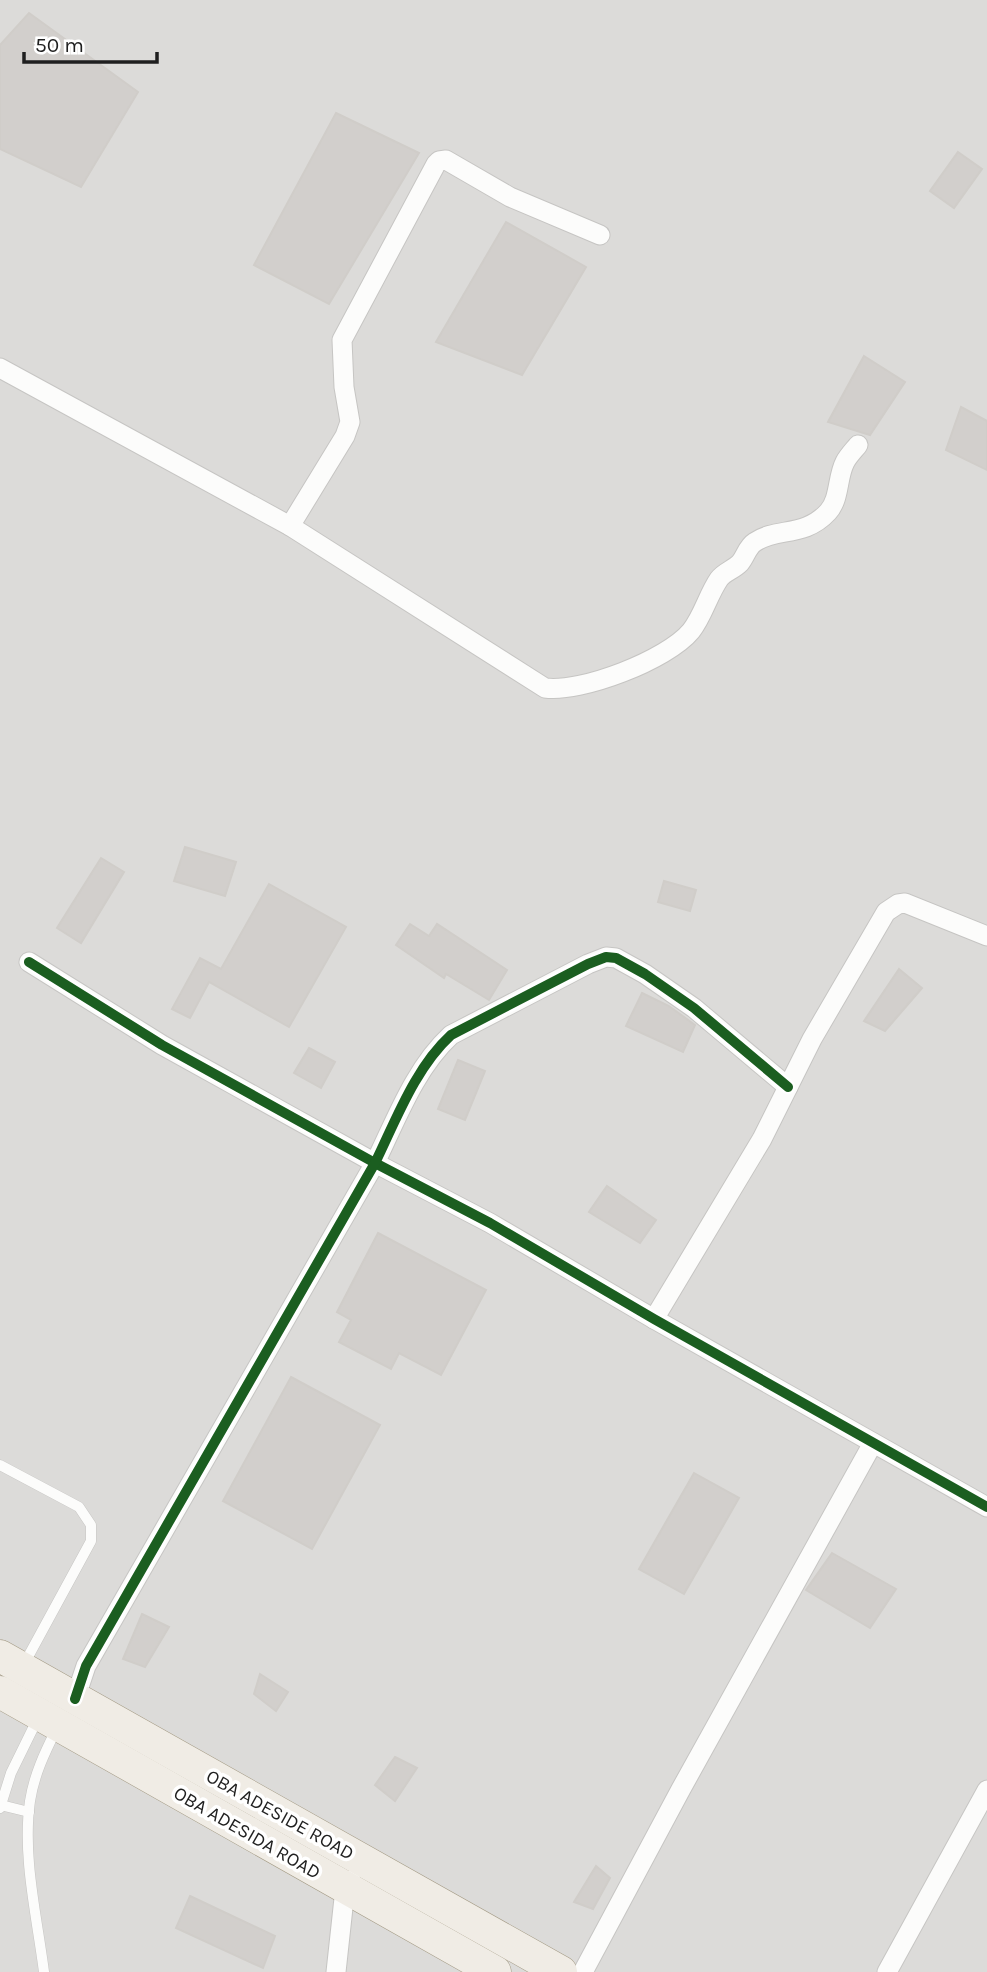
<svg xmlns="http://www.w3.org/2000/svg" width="987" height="1972" font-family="Karla,sans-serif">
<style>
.residential{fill:#dcdbd9}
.building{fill:#d2cfcc;stroke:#d0cdc9;stroke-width:2}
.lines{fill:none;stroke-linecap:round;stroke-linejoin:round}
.service-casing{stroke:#c6c5c3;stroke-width:11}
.minor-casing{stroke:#c6c5c3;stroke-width:21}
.primary-casing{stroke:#a39a84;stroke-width:33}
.service{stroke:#fcfcfb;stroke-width:10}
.minor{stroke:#fcfcfb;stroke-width:19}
.primary{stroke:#f0ece5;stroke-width:32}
.cycleway-casing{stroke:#fff;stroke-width:15}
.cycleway{stroke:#1b5e20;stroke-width:10}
.labels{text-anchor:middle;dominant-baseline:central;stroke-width:7;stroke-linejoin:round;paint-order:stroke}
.street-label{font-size:19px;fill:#1f1f1f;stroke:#fff}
</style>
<rect width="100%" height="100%" fill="#edebe7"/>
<rect class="residential" x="0" y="0" width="987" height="1972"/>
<g class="building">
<path d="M29,13L138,92L81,187L0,149V45Z"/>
<path d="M336,113L419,153L329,304L254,265Z"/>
<path d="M958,152L982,169L954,208L930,191Z"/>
<path d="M506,222L586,267L522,375L436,342Z"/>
<path d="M864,356L905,382L870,435L828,422Z"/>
<path d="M961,407L987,421V470L946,450Z"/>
<path d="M185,847L236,862L225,896L174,881Z"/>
<path d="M101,858L124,872L81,943L57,928Z"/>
<path d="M664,881L696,890L690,911L658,902Z"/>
<path d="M269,884L346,927L289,1027L209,982L190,1018L172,1009L200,958L221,969Z"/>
<path d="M410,924L429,936L437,924L507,970L489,1000L446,974L444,978L396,945Z"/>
<path d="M899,969L922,988L885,1031L864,1021Z"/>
<path d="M642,993L669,1006L695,1025L683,1052L626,1026Z"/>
<path d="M309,1048L335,1062L321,1088L294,1073Z"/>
<path d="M458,1060L485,1071L465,1120L438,1109Z"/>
<path d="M607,1186L656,1220L640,1243L589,1212Z"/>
<path d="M378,1233L486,1290L441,1375L399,1353L391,1369L339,1342L351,1320L337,1312Z"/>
<path d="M291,1377L380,1425L312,1549L223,1501Z"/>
<path d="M694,1473L739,1498L684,1594L639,1569Z"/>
<path d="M832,1553L896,1589L870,1628L806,1590Z"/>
<path d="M142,1614L169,1627L145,1667L123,1659Z"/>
<path d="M260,1674L288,1692L276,1711L254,1694Z"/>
<path d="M395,1757L417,1768L395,1801L375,1785Z"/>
<path d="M596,1866L610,1878L593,1909L574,1902Z"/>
<path d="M190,1896L275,1936L263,1968L176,1928Z"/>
</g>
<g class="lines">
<g class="service-casing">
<g id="service">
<path d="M0,1465L79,1507L91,1525V1541L23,1666"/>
<path d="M1,1805L29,1812"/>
<path d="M0,1808L11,1773L38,1718"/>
<path d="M44,1972C37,1917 22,1856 30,1801C34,1775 45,1752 56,1730"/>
</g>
</g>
<g class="minor-casing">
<g id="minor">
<path d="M0,368L290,526L545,688C581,693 667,660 691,631C703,616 708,595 719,579C724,572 733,570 740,563C746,556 747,547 755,542C777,527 804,538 828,512C840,499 837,477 845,462C848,456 854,450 858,445"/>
<path d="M290,526L345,436L350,422L344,387L342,340L436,164L439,161L446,160L510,197L600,235"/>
<path d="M29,962L162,1045L375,1163L490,1223L654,1319L987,1507"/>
<path d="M654,1319L762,1139L812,1039L886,912L898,904L905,903L987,936"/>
<path d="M75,1699L86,1666L375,1163C396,1120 415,1068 451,1035L588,964L606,957L616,958L645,974L694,1008L788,1087"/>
<path d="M336,1972L345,1889L351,1880"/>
<path d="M583,1972L681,1789L873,1443"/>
<path d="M887,1972L987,1790"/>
</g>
</g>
<g class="primary-casing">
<g id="primary">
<path d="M0,1656L561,1972"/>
<path d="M0,1692L495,1972"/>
</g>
</g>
<use href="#service" class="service"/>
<use href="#minor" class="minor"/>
<use href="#primary" class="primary"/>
<g class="cycleway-casing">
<g id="cycleway">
<path d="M29,962L162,1045L375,1163L490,1223L654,1319L987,1507"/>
<path d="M75,1699L86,1666L375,1163C396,1120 415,1068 451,1035L588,964L606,957L616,958L645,974L694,1008L788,1087"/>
</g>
</g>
<use href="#cycleway" class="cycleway"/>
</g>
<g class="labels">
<g class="street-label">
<text transform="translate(280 1815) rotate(29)">OBA ADESIDE ROAD</text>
<text transform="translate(247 1833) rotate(30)">OBA ADESIDA ROAD</text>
</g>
</g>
<path d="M24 52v10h133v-10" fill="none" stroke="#1f1f1f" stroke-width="3.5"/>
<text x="35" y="52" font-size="21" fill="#1f1f1f" stroke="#ffffff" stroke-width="5" paint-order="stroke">50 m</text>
</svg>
